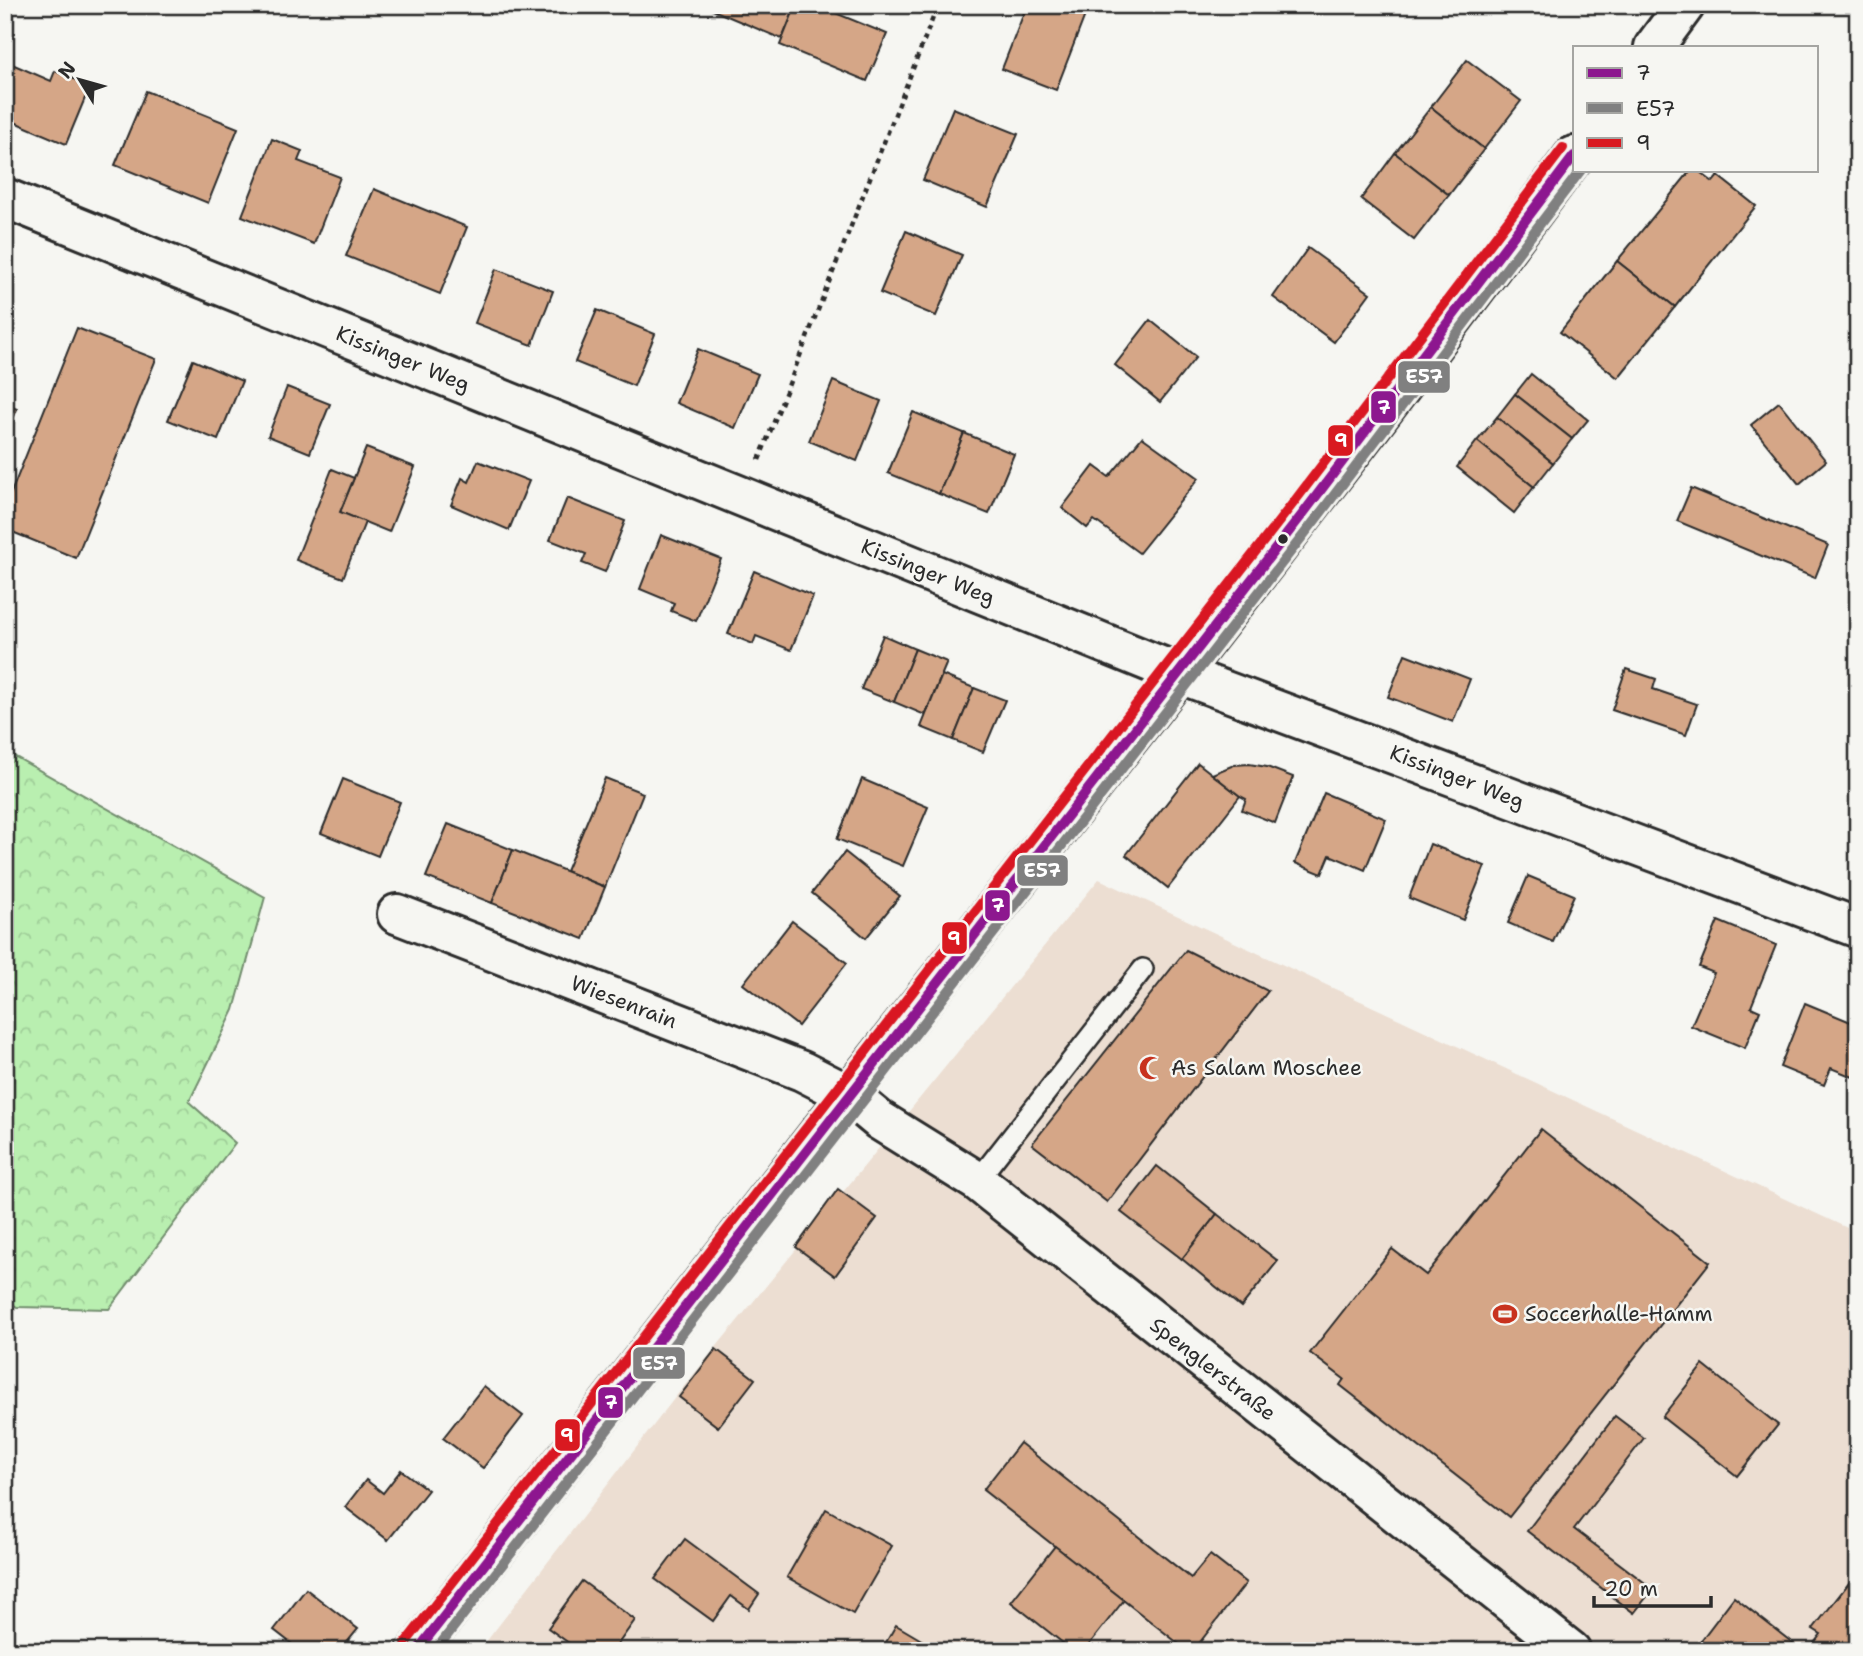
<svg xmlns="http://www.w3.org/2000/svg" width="1863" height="1656" font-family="'Shantell Sans',sans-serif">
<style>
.built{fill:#ecded2}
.forest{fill:url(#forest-crowns);stroke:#728d6e;stroke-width:2}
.building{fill:#d5a687;stroke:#2b2b2b;stroke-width:2}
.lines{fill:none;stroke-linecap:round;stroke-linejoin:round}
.lane-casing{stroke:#2b2b2b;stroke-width:24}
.street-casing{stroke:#2b2b2b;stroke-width:44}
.secondary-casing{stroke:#2b2b2b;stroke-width:44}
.path{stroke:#2b2b2b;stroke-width:4.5;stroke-dasharray:5 5;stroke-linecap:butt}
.lane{stroke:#f6f6f2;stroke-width:19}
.street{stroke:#f6f6f2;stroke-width:38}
.secondary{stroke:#f6f6f2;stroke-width:38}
.bus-1-casing{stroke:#f6f6f2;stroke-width:16}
.bus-2-casing{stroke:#f6f6f2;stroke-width:16}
.bus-3-casing{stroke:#f6f6f2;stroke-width:16}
.bus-1{stroke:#8d188f;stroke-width:10}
.bus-2{stroke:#808080;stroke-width:10}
.bus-3{stroke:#d91920;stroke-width:10}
.bus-dot{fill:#2b2b2b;stroke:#f6f6f2;stroke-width:2.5}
.labels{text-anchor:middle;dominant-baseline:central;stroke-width:5;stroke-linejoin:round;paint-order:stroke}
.street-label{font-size:21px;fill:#2b2b2b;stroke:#f6f6f2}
.poi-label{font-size:21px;fill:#2b2b2b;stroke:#f6f6f2;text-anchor:start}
.line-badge{stroke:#f6f6f2;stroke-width:2.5}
.badge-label{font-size:19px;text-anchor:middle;font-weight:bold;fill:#fff}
</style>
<defs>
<pattern id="forest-crowns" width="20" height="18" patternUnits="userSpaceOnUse" patternTransform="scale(1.75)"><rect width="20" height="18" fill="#b9efb0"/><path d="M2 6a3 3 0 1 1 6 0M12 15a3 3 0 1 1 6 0" fill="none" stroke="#9fcd98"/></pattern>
</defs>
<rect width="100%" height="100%" fill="#f6f6f2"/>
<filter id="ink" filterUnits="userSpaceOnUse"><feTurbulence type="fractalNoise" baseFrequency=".0143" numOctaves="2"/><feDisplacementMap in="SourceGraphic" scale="14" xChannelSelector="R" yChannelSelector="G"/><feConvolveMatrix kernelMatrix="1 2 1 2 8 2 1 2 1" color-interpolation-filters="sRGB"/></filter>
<g filter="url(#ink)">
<path class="built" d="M1099,879L1858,1233L1856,1423L1858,1425V1651H479L677,1395Z"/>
<path class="forest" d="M5,751L265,897L234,1010L189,1102L235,1143L109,1309L17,1307L5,1299Z"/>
<g class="building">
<path d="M701,5H796L782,39Z"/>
<path d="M796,5H816L887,34L867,81L780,45Z"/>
<path d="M1027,5H1076L1087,10L1056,90L1002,69Z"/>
<path d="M1467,60L1521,101L1484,149L1431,107Z"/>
<path d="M5,61L51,81L55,71L90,86L66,144L5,118Z"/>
<path d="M146,91L238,128L208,203L115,165Z"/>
<path d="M1431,107L1484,149L1449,195L1395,153Z"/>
<path d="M953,108L1018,134L987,207L923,180Z"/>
<path d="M272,139L302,151L298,161L340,177L314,244L242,216Z"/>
<path d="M1395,153L1449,195L1414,240L1361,199Z"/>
<path d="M1691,170H1697L1713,182L1718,176L1756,206L1675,307L1617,261Z"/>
<path d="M374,189L467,227L440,294L346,256Z"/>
<path d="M906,231L962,255L936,316L880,293Z"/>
<path d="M1308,248L1370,293L1334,342L1273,297Z"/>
<path d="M1617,261L1675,307L1618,378L1560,332Z"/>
<path d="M496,269L553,291L532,345L475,323Z"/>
<path d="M597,310L655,334L634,386L575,362Z"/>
<path d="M1150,320L1196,357L1160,402L1115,365Z"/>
<path d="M77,328L156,359L76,558L5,529V508Z"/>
<path d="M698,349L758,374L735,428L676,403Z"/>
<path d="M193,360L242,381L218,440L168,420Z"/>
<path d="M1531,374L1588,420L1572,439L1515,394Z"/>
<path d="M833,381L881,401L857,461L809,441Z"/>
<path d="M287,387L330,404L310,453L268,436Z"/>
<path d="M1515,394L1572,439L1553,463L1497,417Z"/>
<path d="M1779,402L1826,461L1799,484L1751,425Z"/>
<path d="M5,404L17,409L5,439Z"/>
<path d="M913,412L964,433L939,494L888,473Z"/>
<path d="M1497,417L1553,463L1534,487L1477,441Z"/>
<path d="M964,433L1014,454L989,514L939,494Z"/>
<path d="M1142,437L1199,478L1139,553L1094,520L1087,528L1062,508L1094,466L1109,477Z"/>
<path d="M1477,441L1534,487L1514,513L1457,467Z"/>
<path d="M366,448L415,467L389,532L340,512Z"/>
<path d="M478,461L529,481L509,530L451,505L462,478L469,482Z"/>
<path d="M332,469L354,478L340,512L365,522L343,578L296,560Z"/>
<path d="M1691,488L1828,545L1815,578L1677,521Z"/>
<path d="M567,498L625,521L605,572L582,563L586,554L550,540Z"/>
<path d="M661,535L721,559L696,621L671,611L674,603L640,589Z"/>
<path d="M754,571L813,596L791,650L756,636L753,644L728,634Z"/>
<path d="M883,635L915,649L894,702L861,689Z"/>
<path d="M915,649L947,662L925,715L894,702Z"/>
<path d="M1405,654L1470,679L1453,722L1388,697Z"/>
<path d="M1626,669L1656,679L1653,689L1697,704L1686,735L1612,710Z"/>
<path d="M942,675L974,688L953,740L921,727Z"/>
<path d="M974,688L1005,700L983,752L953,740Z"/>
<path d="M1198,763L1240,796L1168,888L1126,855Z"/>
<path d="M1249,764L1267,767L1293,777L1275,823L1242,810L1246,799L1240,796L1212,774L1234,765Z"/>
<path d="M605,778L643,793L605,887L566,871Z"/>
<path d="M343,779L400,802L378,856L321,833Z"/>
<path d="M862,779L928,807L903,866L837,839Z"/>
<path d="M1324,793L1386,819L1365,870L1330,855L1322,874L1295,863Z"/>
<path d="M448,824L513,850L492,903L426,877Z"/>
<path d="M1430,844L1485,866L1463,920L1409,898Z"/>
<path d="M513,850L605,887L584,939L492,903Z"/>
<path d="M845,852L900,896L866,938L812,893Z"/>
<path d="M1528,876L1574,895L1553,942L1508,923Z"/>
<path d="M792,921L847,963L798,1026L743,984Z"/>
<path d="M1718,921L1776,945L1751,1007L1760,1011L1745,1048L1691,1026L1714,973L1699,967Z"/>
<path d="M1186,950L1268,991L1107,1202L1032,1144Z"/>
<path d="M1805,1003L1858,1025V1079L1831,1068L1824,1085L1780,1067Z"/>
<path d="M1541,1129L1710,1262L1509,1517L1340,1385L1344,1379L1310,1353L1392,1249L1426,1275Z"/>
<path d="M1157,1166L1217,1214L1182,1259L1121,1212Z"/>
<path d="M838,1189L877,1218L835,1276L796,1247Z"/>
<path d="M1217,1214L1278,1261L1241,1307L1182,1259Z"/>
<path d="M716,1349L755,1379L718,1427L679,1397Z"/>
<path d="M1703,1365L1778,1425L1737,1476L1662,1417Z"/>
<path d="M484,1386L523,1416L483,1468L443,1438Z"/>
<path d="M1615,1416L1644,1438L1574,1529L1653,1589L1634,1613L1527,1531Z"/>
<path d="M1020,1443L1191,1578L1210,1555L1246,1583L1193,1651H1188L983,1490Z"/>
<path d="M401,1470L428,1490L388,1540L345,1507L366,1480L383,1493Z"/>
<path d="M826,1509L892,1546L853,1614L787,1577Z"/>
<path d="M685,1539L759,1594L749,1609L731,1596L713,1621L655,1579Z"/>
<path d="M1055,1546L1124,1600L1084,1651H1073L1011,1602Z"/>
<path d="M1856,1574L1858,1633L1844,1651H1808L1821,1634L1813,1629Z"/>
<path d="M582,1581L635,1620L613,1651H580L548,1628Z"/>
<path d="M306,1589L358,1629L340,1651H301L274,1630Z"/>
<path d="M1734,1597L1803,1651H1693Z"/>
<path d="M896,1625L940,1651H881Z"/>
</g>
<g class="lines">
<g class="lane-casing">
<path id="lane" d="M977,1181L1143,969"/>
</g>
<g class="street-casing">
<g id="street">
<path d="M5,198L1180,674L1858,928"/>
<path d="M397,914L802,1071L849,1095L879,1120L977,1181L1571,1651"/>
</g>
</g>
<g class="secondary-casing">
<g id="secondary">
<path d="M1654,47L1685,5"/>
<path d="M417,1651C561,1466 704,1280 849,1095C1092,784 1339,474 1574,156"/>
</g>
</g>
<path class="path" d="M759,460L938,5"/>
<use href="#lane" class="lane"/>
<use href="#street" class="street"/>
<use href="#secondary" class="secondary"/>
<g class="bus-1-casing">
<path id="bus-1" d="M417,1651L1305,511L1574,156"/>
</g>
<g class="bus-2-casing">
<path id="bus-2" d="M435,1651L1316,519L1581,170"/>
</g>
<g class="bus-3-casing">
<path id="bus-3" d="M406,1642L1294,502L1563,148"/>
</g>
<use href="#bus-1" class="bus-1"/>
<use href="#bus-2" class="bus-2"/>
<use href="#bus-3" class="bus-3"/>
</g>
</g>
<defs>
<g id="mosque-bare" transform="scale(1.89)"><path d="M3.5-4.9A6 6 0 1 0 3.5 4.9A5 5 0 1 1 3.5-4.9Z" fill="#c8321e" stroke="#f6f6f2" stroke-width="2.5" paint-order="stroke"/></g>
<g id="stadium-bare" transform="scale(1.89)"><path d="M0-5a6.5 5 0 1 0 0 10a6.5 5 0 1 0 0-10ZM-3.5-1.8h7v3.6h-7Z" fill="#c8321e" stroke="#f6f6f2" stroke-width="2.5" paint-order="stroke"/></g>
</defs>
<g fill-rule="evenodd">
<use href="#mosque-bare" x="1151" y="1068"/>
<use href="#stadium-bare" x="1505" y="1314"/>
</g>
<circle class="bus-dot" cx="1283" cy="539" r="6"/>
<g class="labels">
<g class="street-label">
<text transform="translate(403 359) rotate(22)">Kissinger Weg</text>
<text transform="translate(928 572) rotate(22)">Kissinger Weg</text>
<text transform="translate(1457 777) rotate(21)">Kissinger Weg</text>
<text transform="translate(624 1002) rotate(21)">Wiesenrain</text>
<text transform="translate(1213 1369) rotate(38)">Spenglerstraße</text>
</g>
<g class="poi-label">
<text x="1171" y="1068">As Salam Moschee</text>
<text x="1525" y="1314">Soccerhalle-Hamm</text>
</g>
</g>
<g class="line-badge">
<rect x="1397" y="360" width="54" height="34" rx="7" fill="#808080"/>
<rect x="1370" y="390" width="27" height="34" rx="7" fill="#8d188f"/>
<rect x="1327" y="424" width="27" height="33" rx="7" fill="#d91920"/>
<rect x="1016" y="854" width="53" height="33" rx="7" fill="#808080"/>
<rect x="984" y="889" width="27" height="33" rx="7" fill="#8d188f"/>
<rect x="941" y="921" width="27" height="34" rx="7" fill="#d91920"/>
<rect x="632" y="1346" width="54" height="34" rx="7" fill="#808080"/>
<rect x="597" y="1386" width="27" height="33" rx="7" fill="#8d188f"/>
<rect x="554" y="1418" width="27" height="34" rx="7" fill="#d91920"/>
</g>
<g class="badge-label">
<text x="1424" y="383">E57</text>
<text x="1384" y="414">7</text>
<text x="1341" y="447">9</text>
<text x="1042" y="877">E57</text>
<text x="998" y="912">7</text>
<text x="954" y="945">9</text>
<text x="659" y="1370">E57</text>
<text x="611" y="1409">7</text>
<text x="567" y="1442">9</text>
</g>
<rect width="1863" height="1656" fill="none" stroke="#f6f6f2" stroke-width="28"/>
<rect x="14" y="14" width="1835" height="1628" fill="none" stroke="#2b2b2b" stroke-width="2.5" filter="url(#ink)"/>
<rect x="1573" y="46" width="245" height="126" fill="#f6f6f2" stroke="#a5a5a2" stroke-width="2"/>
<rect x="1587" y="68" width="35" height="10" fill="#8d188f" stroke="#a5a5a2" stroke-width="2"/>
<text x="1636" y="80" font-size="21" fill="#2b2b2b">7</text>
<rect x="1587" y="103" width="35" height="10" fill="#808080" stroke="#a5a5a2" stroke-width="2"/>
<text x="1636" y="116" font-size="21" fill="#2b2b2b">E57</text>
<rect x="1587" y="138" width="35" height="10" fill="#d91920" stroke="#a5a5a2" stroke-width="2"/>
<text x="1636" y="150" font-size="21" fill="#2b2b2b">9</text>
<g transform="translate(80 80) rotate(307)" stroke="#f6f6f2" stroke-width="5" paint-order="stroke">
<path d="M0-5L12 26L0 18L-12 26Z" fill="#2b2b2b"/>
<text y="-10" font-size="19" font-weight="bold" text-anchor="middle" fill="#2b2b2b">N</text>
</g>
<path d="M1594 1596v10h117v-10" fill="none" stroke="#2b2b2b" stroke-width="3.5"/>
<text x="1604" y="1596" font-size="21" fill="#2b2b2b" stroke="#f6f6f2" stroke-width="5" paint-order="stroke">20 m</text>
</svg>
